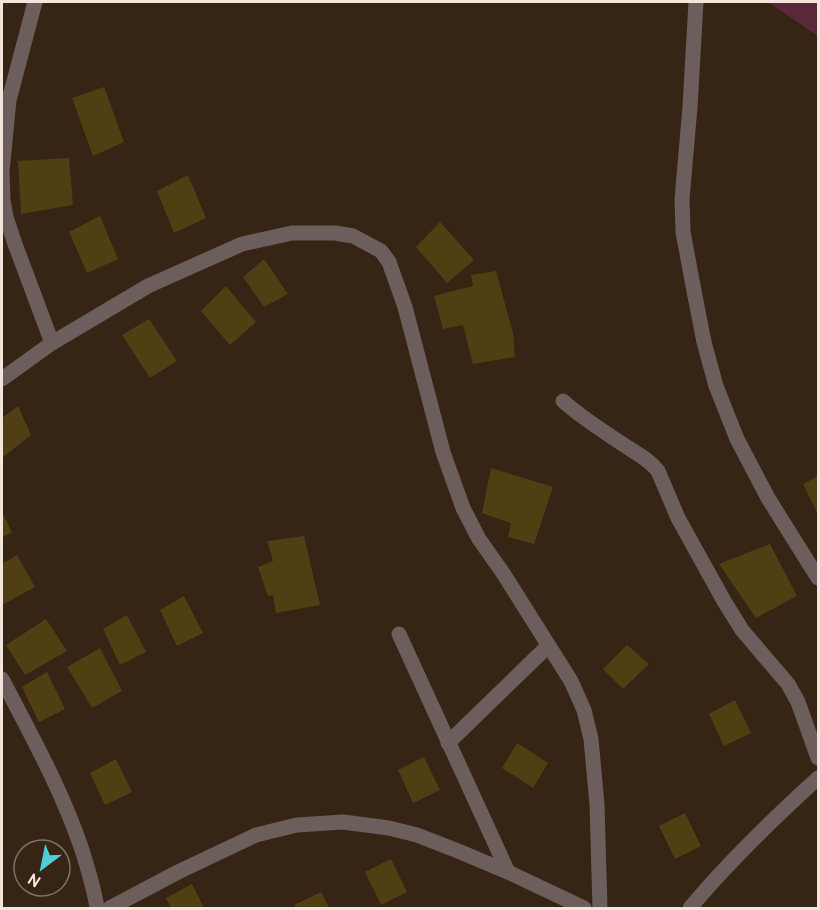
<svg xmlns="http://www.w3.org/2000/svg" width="820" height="910" font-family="Overpass,sans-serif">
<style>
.green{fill:#592939}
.building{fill:#503f13}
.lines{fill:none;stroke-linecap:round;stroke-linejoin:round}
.minor{stroke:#6b5e5c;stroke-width:15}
</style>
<rect width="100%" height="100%" fill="#362415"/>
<path class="green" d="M768,2H818V36Z"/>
<g class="building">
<path d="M104,87L124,142L93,156L72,98Z"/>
<path d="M69,158L73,205L21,214L18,161Z"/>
<path d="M188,175L206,218L174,233L157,191Z"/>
<path d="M100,216L118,259L87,273L69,232Z"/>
<path d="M440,222L474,260L447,283L416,247Z"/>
<path d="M264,259L288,294L264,307L243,277Z"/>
<path d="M496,271L513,333L515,357L473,364L463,325L443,329L434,296L473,286L471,275Z"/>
<path d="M226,286L256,322L230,345L201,311Z"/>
<path d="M149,319L177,361L150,378L122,335Z"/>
<path d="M18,406L31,435L2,458V418Z"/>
<path d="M491,468L553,487L534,544L508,537L511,523L482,513Z"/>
<path d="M818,476V514L803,484Z"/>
<path d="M2,511L12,533L2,537Z"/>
<path d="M304,536L320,605L276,613L273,595L268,596L258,567L273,561L267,541Z"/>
<path d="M770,544L797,596L756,618L719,564Z"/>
<path d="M17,555L35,587L2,605V564Z"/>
<path d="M184,596L203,633L177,646L160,610Z"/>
<path d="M127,615L146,652L120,665L103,629Z"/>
<path d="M46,619L67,651L25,675L6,645Z"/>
<path d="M627,645L649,664L623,689L603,669Z"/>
<path d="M100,648L122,691L92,708L67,667Z"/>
<path d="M47,672L65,709L39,722L22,687Z"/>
<path d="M735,700L751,733L724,746L709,714Z"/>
<path d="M517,743L548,763L533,788L502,768Z"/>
<path d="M424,757L440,790L413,803L398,770Z"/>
<path d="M116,759L132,792L105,805L90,773Z"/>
<path d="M685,813L701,846L675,859L659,826Z"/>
<path d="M391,859L407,892L381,905L365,872Z"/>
<path d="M192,884L204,908H171L166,898Z"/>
<path d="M321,892L329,908H296L294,905Z"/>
</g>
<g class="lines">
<g class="minor">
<path d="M35,2L9,100L2,172L3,200L6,217L15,244L52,343"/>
<path d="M696,2L690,107L682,199L683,232L695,296L704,342L716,386L737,439L768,498L818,578"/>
<path d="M2,379L52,343L148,286L242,244L292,233H335L353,236L381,251L389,262L405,307L443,452L463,508L479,539L503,573L571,681L584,710L591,739L597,804L600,908"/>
<path d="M563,401C582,418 603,431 624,445C636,453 650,460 658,471L678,518L724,601L742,630L788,684L798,702L818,758"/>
<path d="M399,634L508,872"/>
<path d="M2,679C31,735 62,790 82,850C88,869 94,888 97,908"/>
<path d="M448,743L548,646"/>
<path d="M110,908L178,872L256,835L297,825L343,822L389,828L417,835L458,851L508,872L584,908"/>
<path d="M690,908C729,861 773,819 818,778"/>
</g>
</g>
<rect width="820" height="910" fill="none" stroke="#f2e5dc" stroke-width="6"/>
<g transform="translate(42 868) rotate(212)"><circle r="28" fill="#362415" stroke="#817165" stroke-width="1.5"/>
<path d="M0-4.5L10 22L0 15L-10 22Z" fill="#52cbd8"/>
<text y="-9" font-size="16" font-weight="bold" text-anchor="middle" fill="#f2e5dc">N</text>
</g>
</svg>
